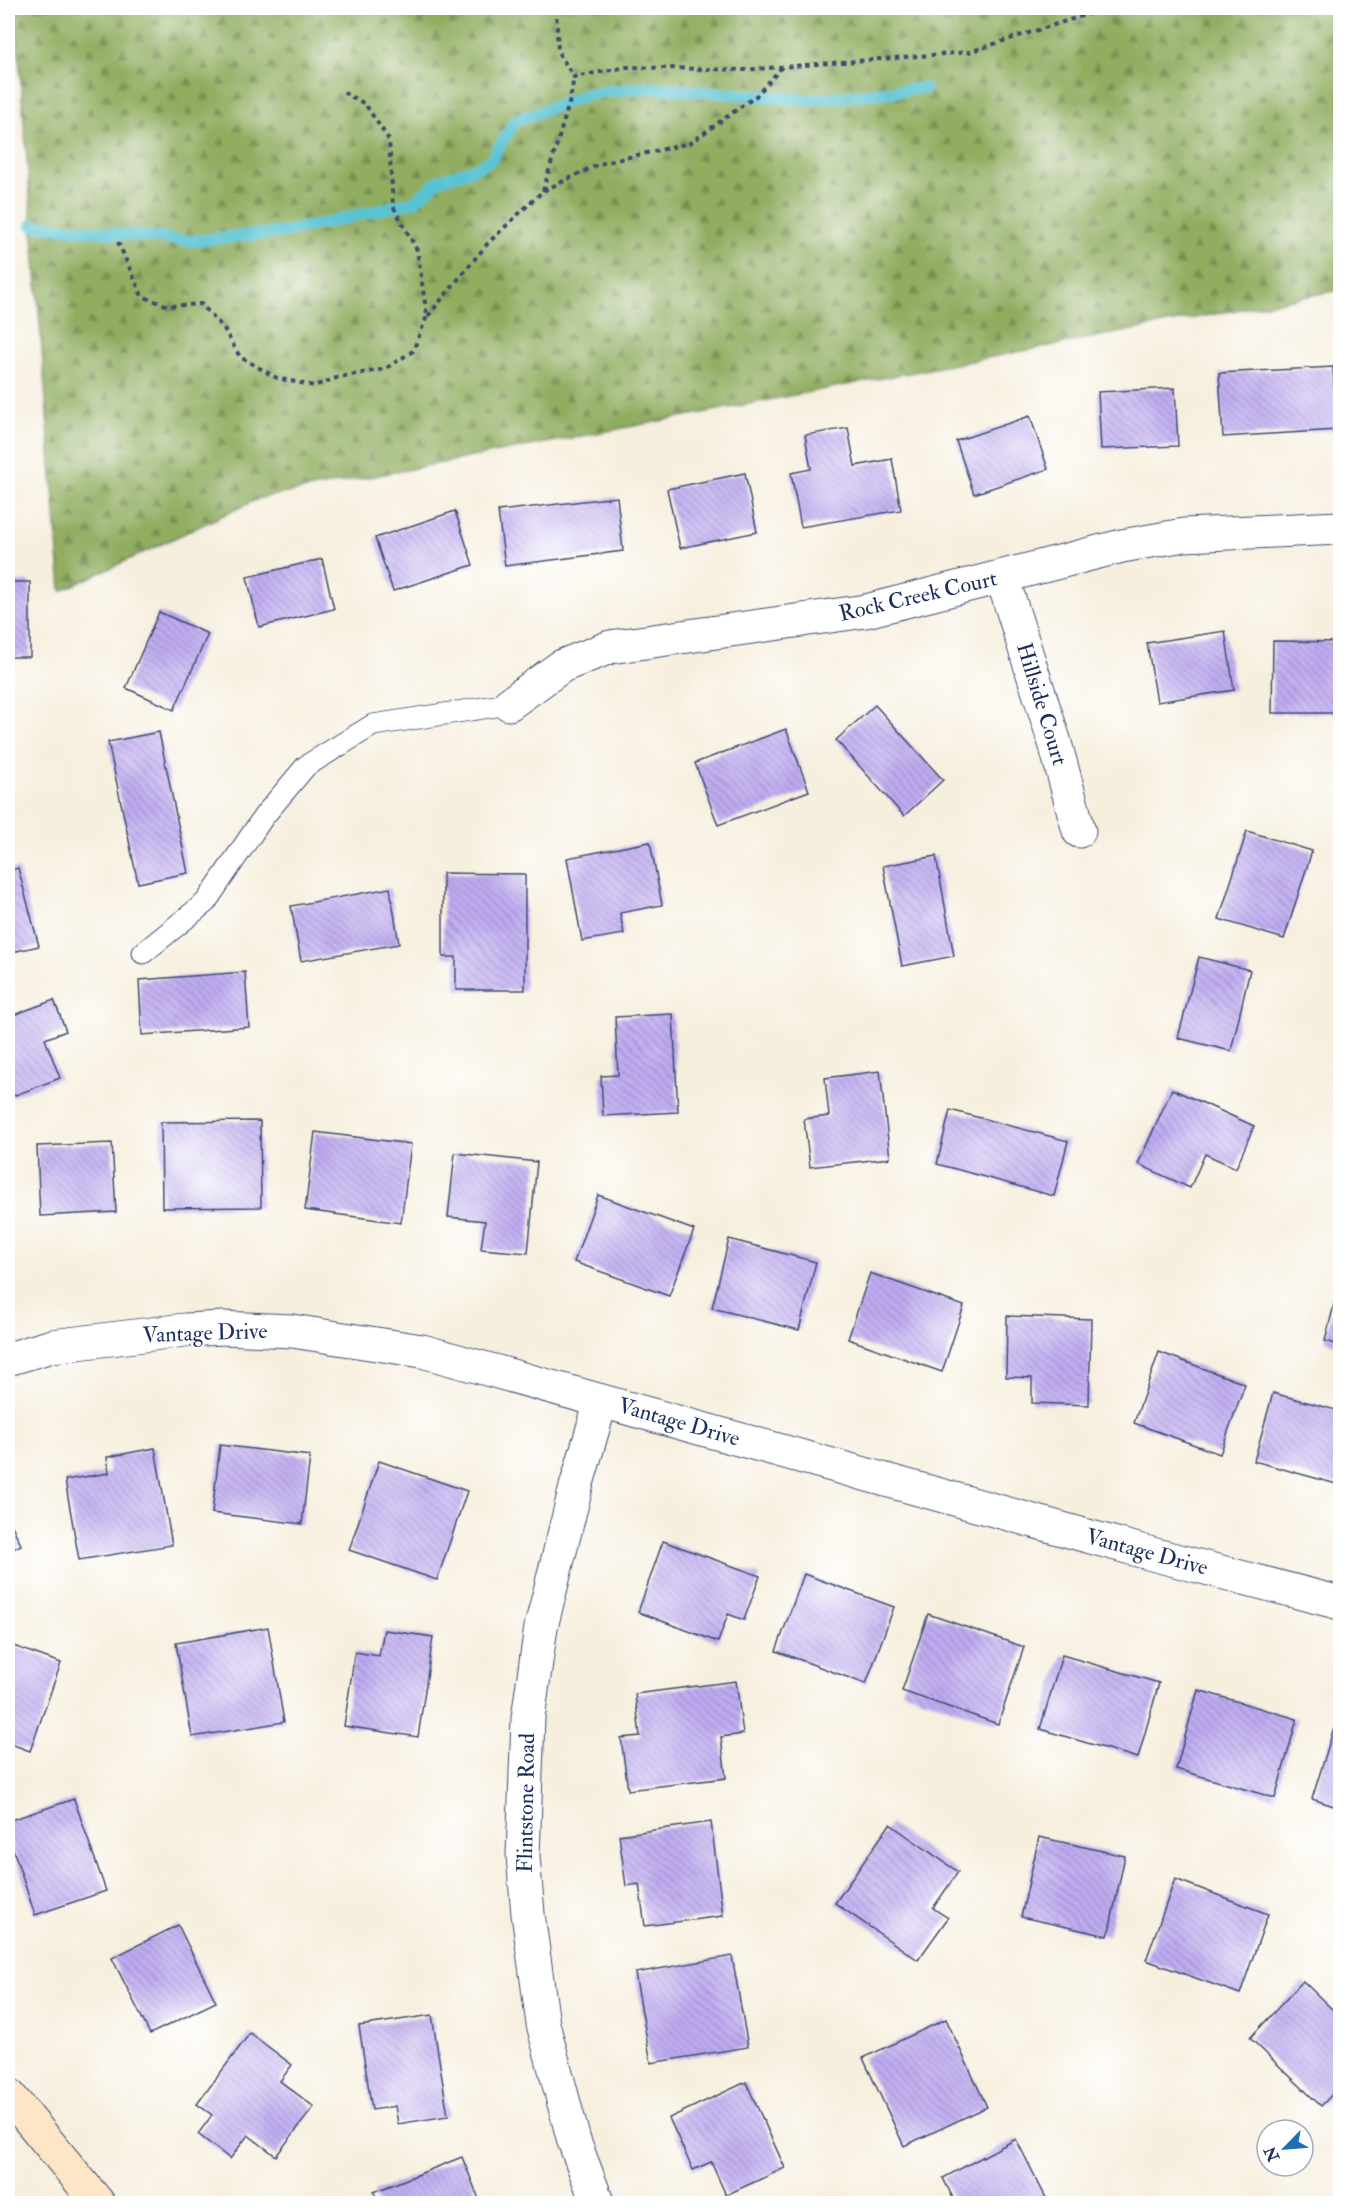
<svg xmlns="http://www.w3.org/2000/svg" width="1348" height="2211" font-family="'IM FELL Double Pica',serif">
<style>
.forest{fill:url(#forest-firs);stroke:#566e5f;stroke-width:1.5}
.lines{fill:none;stroke-linecap:round;stroke-linejoin:round}
.stream{stroke:#58c3d3;stroke-width:12}
.building{fill:url(#building-back-hatch)}
.lane-casing{stroke:#3c4c71;stroke-width:23}
.street-casing{stroke:#3c4c71;stroke-width:35}
.secondary-casing{stroke:#3c4c71;stroke-width:35}
.path{stroke:#3c4c71;stroke-width:4;stroke-dasharray:4.5 4.5;stroke-linecap:butt}
.lane{stroke:#fff;stroke-width:21}
.street{stroke:#fff;stroke-width:33}
.secondary{stroke:#fde5c5;stroke-width:33}
.labels{text-anchor:middle;dominant-baseline:central;stroke-width:4.5;stroke-linejoin:round;paint-order:stroke}
.street-label{font-size:22px;fill:#1b2f5e;stroke:#fff}
</style>
<defs>
<pattern id="forest-firs" width="22" height="20" patternUnits="userSpaceOnUse" patternTransform="scale(1.5)"><rect width="22" height="20" fill="#91ad60"/><path d="M5 1l3.5 6h-7zM16 11l3.5 6h-7z" fill="#768d52"/></pattern>
<pattern id="building-back-hatch" width="6" height="6" patternUnits="userSpaceOnUse" patternTransform="scale(1.5)"><rect width="6" height="6" fill="#c0acf1"/><path d="M-1 5l2 2M0 0l6 6M5-1l2 2" fill="none" stroke="#9b8cc6"/></pattern>
</defs>
<rect width="100%" height="100%" fill="#fff"/>
<filter id="ink" filterUnits="userSpaceOnUse"><feTurbulence type="fractalNoise" baseFrequency=".0167" numOctaves="2"/><feDisplacementMap in="SourceGraphic" scale="12" xChannelSelector="R" yChannelSelector="G"/><feConvolveMatrix kernelMatrix="1 2 1 2 8 2 1 2 1" color-interpolation-filters="sRGB"/></filter>
<filter id="wash" filterUnits="userSpaceOnUse"><feTurbulence type="fractalNoise" baseFrequency=".008" numOctaves="4" result="noise"/><feDisplacementMap in="SourceGraphic" scale="24" xChannelSelector="R" yChannelSelector="G"/><feGaussianBlur stdDeviation="1.35" result="paint"/><feColorMatrix in="noise" values="0 0 0 0 0 0 0 0 0 0 0 0 0 0 0 0 0 1.4 0 .05"/><feComposite in="paint" operator="in"/></filter>
<g filter="url(#wash)">
<rect width="100%" height="100%" fill="#f7efde"/>
<path class="forest" d="M15,8H1340V290L260,498L61,591Z"/>
<g class="lines">
<path class="stream" d="M32,225L190,241L284,232L338,220L415,201L439,180L471,170L491,160L515,121L588,94L646,87L809,100L925,88"/>
</g>
<g id="blocks">
<g class="building">
<path d="M1333,367L1337,430L1223,437L1219,373Z"/>
<path d="M1175,388L1178,446L1101,449L1098,392Z"/>
<path d="M1030,416L1048,469L974,494L956,441Z"/>
<path d="M848,428L855,466L892,459L901,510L801,527L791,473L811,469L805,435Z"/>
<path d="M745,473L757,532L680,548L667,489Z"/>
<path d="M617,497L623,551L505,566L498,511Z"/>
<path d="M455,511L473,565L393,591L375,538Z"/>
<path d="M322,559L334,609L259,627L247,577Z"/>
<rect x="8" y="582" width="22" height="75"/>
<path d="M159,612L208,634L174,710L126,688Z"/>
<path d="M1225,631L1234,690L1157,702L1147,643Z"/>
<path d="M1273,641L1340,642V713H1272Z"/>
<path d="M875,705L943,780L904,816L836,740Z"/>
<path d="M786,729L809,791L718,825L695,763Z"/>
<path d="M159,732L188,873L138,883L108,742Z"/>
<path d="M1247,831L1312,851L1284,939L1219,919Z"/>
<path d="M650,842L662,905L620,913L624,934L582,941L567,858Z"/>
<path d="M936,856L954,956L902,966L883,866Z"/>
<path d="M18,868L39,946L8,953V871Z"/>
<path d="M443,873L525,874V990H456V957H443Z"/>
<path d="M390,888L399,944L301,961L291,906Z"/>
<path d="M1199,957L1250,970L1231,1051L1178,1038Z"/>
<path d="M245,972L249,1027L142,1035L139,980Z"/>
<path d="M54,1000L66,1031L45,1039L60,1078L8,1098V1017Z"/>
<path d="M673,1014L678,1112L603,1116L601,1076L618,1075L615,1017Z"/>
<path d="M880,1071L890,1158L810,1167L804,1119L829,1116L825,1078Z"/>
<path d="M1172,1089L1254,1126L1236,1168L1205,1154L1190,1188L1138,1164Z"/>
<path d="M950,1110L1068,1141L1054,1196L937,1164Z"/>
<path d="M260,1121L261,1207L162,1208L161,1122Z"/>
<path d="M315,1132L411,1144L401,1223L305,1210Z"/>
<path d="M112,1143L116,1212L40,1216L37,1146Z"/>
<path d="M455,1153L537,1162L528,1253L481,1249L485,1221L448,1217Z"/>
<path d="M598,1195L694,1230L669,1296L574,1262Z"/>
<path d="M729,1239L816,1262L799,1330L712,1308Z"/>
<path d="M870,1273L964,1306L942,1372L848,1339Z"/>
<path d="M1340,1280V1345L1325,1341Z"/>
<path d="M1007,1316L1091,1319L1089,1405L1032,1403V1378L1006,1377Z"/>
<path d="M1159,1352L1245,1384L1220,1454L1134,1423Z"/>
<path d="M1273,1393L1340,1411V1485L1254,1461Z"/>
<path d="M220,1445L310,1456L302,1524L212,1513Z"/>
<path d="M155,1448L172,1545L79,1560L65,1480L109,1473L107,1457Z"/>
<path d="M379,1461L467,1491L437,1580L349,1550Z"/>
<path d="M8,1517L21,1545L8,1552Z"/>
<path d="M663,1541L760,1576L744,1620L728,1614L718,1642L638,1612Z"/>
<path d="M804,1574L894,1607L866,1684L776,1651Z"/>
<path d="M928,1614L1024,1647L998,1724L902,1691Z"/>
<path d="M268,1627L284,1722L192,1737L176,1643Z"/>
<path d="M384,1630L433,1637L418,1737L344,1726L355,1652L379,1656Z"/>
<path d="M8,1644L61,1663L30,1751L8,1743Z"/>
<path d="M1062,1655L1159,1683L1138,1758L1040,1729Z"/>
<path d="M736,1681L743,1734L721,1737L726,1778L628,1790L621,1738L640,1736L635,1694Z"/>
<path d="M1198,1690L1297,1719L1275,1798L1176,1769Z"/>
<path d="M1334,1728L1340,1730V1808L1312,1799Z"/>
<path d="M74,1799L106,1891L35,1915L8,1834V1821Z"/>
<path d="M711,1822L723,1916L645,1926L639,1884L626,1886L619,1835Z"/>
<path d="M890,1824L958,1872L933,1908L948,1918L918,1960L835,1903Z"/>
<path d="M1039,1837L1125,1856L1108,1936L1021,1917Z"/>
<path d="M1175,1879L1268,1914L1240,1994L1146,1960Z"/>
<path d="M178,1925L216,2002L150,2034L112,1958Z"/>
<path d="M732,1956L748,2047L651,2063L635,1973Z"/>
<path d="M1303,1981L1340,2017V2086L1321,2106L1250,2038Z"/>
<path d="M432,2015L448,2116L398,2124L395,2106L372,2110L359,2026Z"/>
<path d="M946,2019L987,2107L904,2146L863,2058Z"/>
<path d="M250,2033L292,2065L280,2081L314,2107L276,2156L248,2135L230,2159L198,2134L212,2115L197,2104Z"/>
<path d="M746,2082L785,2168L726,2195L711,2162L693,2170L669,2118Z"/>
<path d="M1016,2139L1049,2204H956L943,2178Z"/>
<path d="M462,2157L481,2204H378L374,2192Z"/>
</g>
</g>
</g>
<g filter="url(#ink)">
<use href="#blocks" fill-opacity="0" stroke="#3c4c71" stroke-width="1.5"/>
<g class="lines">
<g class="lane-casing">
<path id="lane" d="M143,953L206,902L264,816L306,766L373,725L509,704"/>
</g>
<g class="street-casing">
<g id="street">
<path d="M1002,577L1055,743L1079,831"/>
<path d="M509,704L562,666L610,647L866,611L1122,546L1184,535L1340,528"/>
<path d="M8,1359L52,1346L185,1330L223,1328L292,1331L422,1351L1152,1554L1340,1603"/>
<path d="M598,2204L574,2141L543,2024L528,1914L523,1856L528,1718L541,1627L576,1487L601,1401"/>
</g>
</g>
<g class="secondary-casing">
<path id="secondary" d="M8,2094L99,2204"/>
</g>
<g class="path">
<path d="M556,8L558,52L574,77L627,67L743,70L969,52L1088,14L1093,8"/>
<path d="M543,191L570,100L574,77"/>
<path d="M118,242L142,296L168,306L201,304L224,329L240,357L277,378L314,386L339,377L385,369L413,351L427,316L417,250L393,206L389,140L365,104L341,91"/>
<path d="M428,316L488,243L543,191L599,164L690,143L756,96L782,67"/>
</g>
<use href="#lane" class="lane"/>
<use href="#street" class="street"/>
<use href="#secondary" class="secondary"/>
</g>
</g>
<g class="labels">
<g class="street-label">
<text transform="translate(918 596) rotate(-13)">Rock Creek Court</text>
<text transform="translate(1042 704) rotate(73)">Hillside Court</text>
<text transform="translate(205 1333) rotate(-2)">Vantage Drive</text>
<text transform="translate(679 1422) rotate(16)">Vantage Drive</text>
<text transform="translate(1147 1552) rotate(15)">Vantage Drive</text>
<text transform="translate(526 1803) rotate(-89)">Flintstone Road</text>
</g>
</g>
<rect width="1348" height="2211" fill="none" stroke="#fff" stroke-width="30"/>
<g transform="translate(1285 2148) rotate(245)"><circle r="28" fill="#ffffff" stroke="#a4acbf" stroke-width="1.5"/>
<path d="M0-4.5L10 22L0 15L-10 22Z" fill="#1f6fb2"/>
<text y="-9" font-size="16" font-weight="bold" text-anchor="middle" fill="#1b2f5e">N</text>
</g>
</svg>
